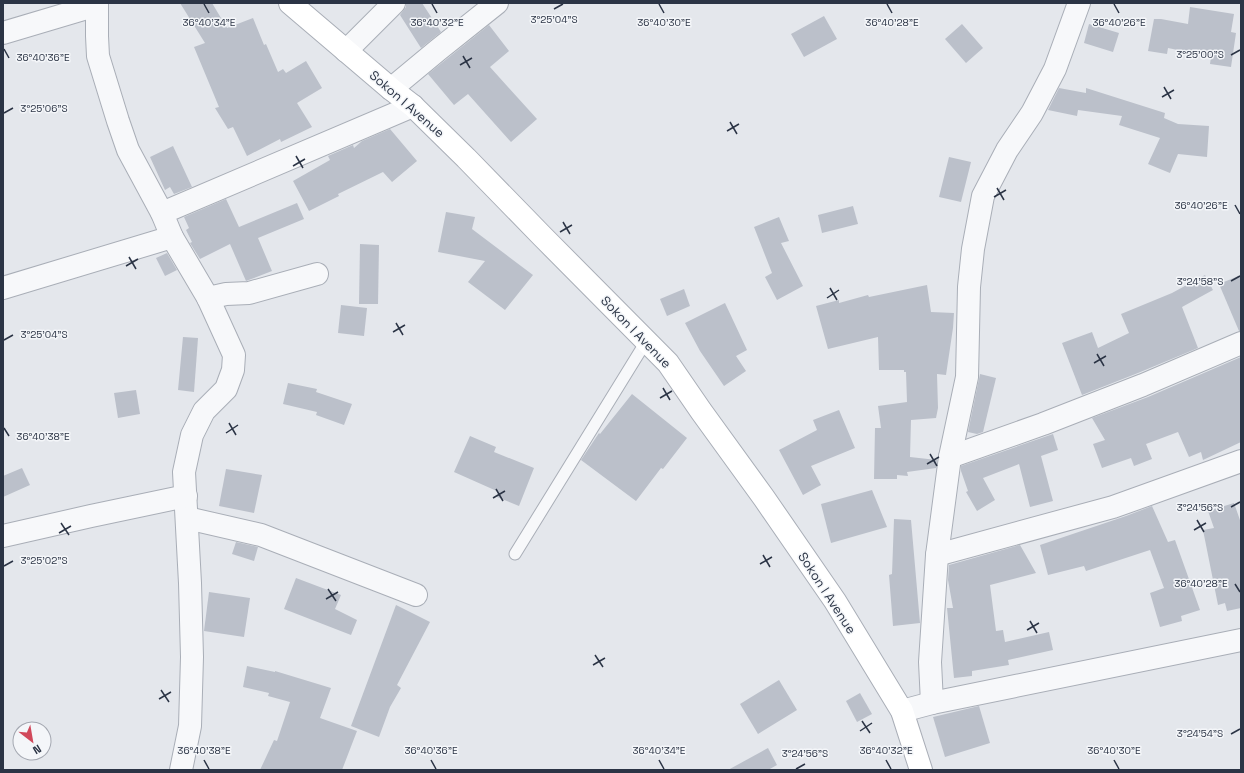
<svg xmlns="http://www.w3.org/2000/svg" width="1244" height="773" font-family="'Space Grotesk',sans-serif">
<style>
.building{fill:#bbc0ca}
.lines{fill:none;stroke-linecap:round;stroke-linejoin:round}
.lane-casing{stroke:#a9aeb7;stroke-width:13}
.street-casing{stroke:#a9aeb7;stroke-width:24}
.secondary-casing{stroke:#a9aeb7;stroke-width:24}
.lane{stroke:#f7f8fa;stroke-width:11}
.street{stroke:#f7f8fa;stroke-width:22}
.secondary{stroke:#fff;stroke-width:22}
.ticks{fill:none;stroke:#2b3445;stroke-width:1.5}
.labels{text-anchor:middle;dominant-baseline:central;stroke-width:3;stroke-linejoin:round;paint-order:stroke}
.street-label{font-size:13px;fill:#2b3445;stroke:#f4f6f9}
.ticks-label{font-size:10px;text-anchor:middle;fill:#2b3445;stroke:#f4f6f9;stroke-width:3;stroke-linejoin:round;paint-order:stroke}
</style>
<rect width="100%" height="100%" fill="#e4e7ec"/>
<g class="building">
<path d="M180,3H212L227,28L253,18L264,45L266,44L278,72L283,69L286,73L306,61L322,88L297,103L312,127L281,142L280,139L247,156L233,127L228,129L215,108L219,107L194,47L205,43Z"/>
<path d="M406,3H422L441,32L421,48L400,15L406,7Z"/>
<path d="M1190,7L1234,14L1231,32L1236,33L1231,67L1210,64L1211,57L1168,48L1167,54L1148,51L1154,19H1161L1188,24Z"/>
<path d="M824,16L837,39L804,57L791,34Z"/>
<path d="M962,24L983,48L966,63L945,39Z"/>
<path d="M1089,24L1119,33L1113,52L1084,43Z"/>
<path d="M489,25L509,51L490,67L537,119L511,142L468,94L454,105L428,74Z"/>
<path d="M1059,88L1086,93V88L1165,113L1164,118L1178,124L1209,126L1207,157L1178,154L1170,173L1148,164L1160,138L1119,125L1122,116L1078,110L1077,116L1048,110Z"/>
<path d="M390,129L417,161L392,182L383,172L338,194L339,196L309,211L293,181L330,160L328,156L353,145L354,148L362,141Z"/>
<path d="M173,146L192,187L174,194L170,187L165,190L150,157Z"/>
<path d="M949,157L971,162L961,202L939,197Z"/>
<path d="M226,199L239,227L297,203L304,219L258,238L272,271L246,281L230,244L200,259L190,243L192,242L186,230L189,228L184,217Z"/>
<path d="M853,206L858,224L822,233L818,215Z"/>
<path d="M446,212L475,217L472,229L533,275L505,310L468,282L485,261L438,252Z"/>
<path d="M779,217L789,241L781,243L803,286L777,300L765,277L772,273L754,227Z"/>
<path d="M360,244L379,245L378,304H359Z"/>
<path d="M167,253L177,270L165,276L156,258Z"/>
<path d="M1205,275L1213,290L1182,307L1198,348L1138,373L1082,395L1062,343L1092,332L1098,348L1129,333L1121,314L1172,293Z"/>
<path d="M1241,275V331H1239L1219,284Z"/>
<path d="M927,285L931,312L954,313L953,328L946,375L937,374L938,408L936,418L911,420L910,457L937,460L936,468L907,472L908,476L897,475V479H874L875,428H881L878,406L907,402L906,372H904V370H879L878,337L828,349L816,306L839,300V303L868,295L869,297Z"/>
<path d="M684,289L690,306L667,316L660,299Z"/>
<path d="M725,303L747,350L736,356L746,371L724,386L700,351L685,323Z"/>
<path d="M341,305L367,308L364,336L338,333Z"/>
<path d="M183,337L198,338L194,392L178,390Z"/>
<path d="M1241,357V442L1203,460L1201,452L1189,457L1178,432L1146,444L1152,459L1134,466L1131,458L1102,468L1093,444L1105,440L1092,418L1148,397Z"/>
<path d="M980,374L996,378L983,432L977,434L968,432Z"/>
<path d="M288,383L317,389L316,392L352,404L344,425L316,415L317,412L283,404Z"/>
<path d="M136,390L140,414L118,418L114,393Z"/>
<path d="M632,394L687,438L663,469L661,468L636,501L581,460L599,433L600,434Z"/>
<path d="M839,410L855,448L811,466L821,485L803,495L779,450L817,430L813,420Z"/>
<path d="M1053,434L1058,450L1041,456L1053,501L1030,507L1019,464L983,478L995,500L977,511L966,492L968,491L961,471V466Z"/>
<path d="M470,436L496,447L494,452L534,468L519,506L497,497L499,492L454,472Z"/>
<path d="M22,468L30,485L3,497V476Z"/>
<path d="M226,469L262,475L254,513L219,506Z"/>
<path d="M872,490L887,527L831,543L821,504Z"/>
<path d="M1234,503L1241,523V608L1227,611L1225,603L1218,605L1203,530L1214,528L1208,511Z"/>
<path d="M1152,506L1168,542L1175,540L1200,610L1181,616L1182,621L1160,627L1150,593L1164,588L1150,550L1086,571L1084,566L1048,575L1040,545L1126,516Z"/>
<path d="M894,519L911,520L920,623L893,626L889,575L892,574Z"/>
<path d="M236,542L258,547L254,561L232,554Z"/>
<path d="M1020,545L1036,573L990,585L996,631L1003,630L1005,642L1049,632L1053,650L1008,660L1009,665L972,671V676L954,678L947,608H953L948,580L949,565Z"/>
<path d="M296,578L341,595L335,609L357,620L351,635L284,609Z"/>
<path d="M209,592L250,598L244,637L204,631Z"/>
<path d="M396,605L430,622L397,685L401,688L390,707L379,737L351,726Z"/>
<path d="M247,666L275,672V671L331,688L320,718L357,731L342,770H260L274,740L277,741L290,702L268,696L269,693L243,687Z"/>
<path d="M779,680L797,710L758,734L740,704Z"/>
<path d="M860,693L872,714L857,722L846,701Z"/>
<path d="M979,706L990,743L945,757L933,717Z"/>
<path d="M768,748L777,765L768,770H728Z"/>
</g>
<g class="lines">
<g class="lane-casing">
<path id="lane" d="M515,554L647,340"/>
</g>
<g class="street-casing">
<g id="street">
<path d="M97,3V36L98,56L118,121L128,150L162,213L172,237L208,298L234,355L233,370L226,389L204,411L192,435L184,472L190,583L192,657L190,726L181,770"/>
<path d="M3,33L97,5"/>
<path d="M346,51L394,3"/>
<path d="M391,89L438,50L497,3"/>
<path d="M162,213L413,106"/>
<path d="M3,288L172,237"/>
<path d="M208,298L226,294L249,293L317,274"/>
<path d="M950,457L1043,424L1143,385L1241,343"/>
<path d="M187,518L261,535L416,595"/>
<path d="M3,536L91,516L186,496"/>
<path d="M937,555L1113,507L1241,461"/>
<path d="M932,703L930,662L937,555L950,457L967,377L969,287L973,249L983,196L1007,150L1032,113L1055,69L1079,3"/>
<path d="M902,711L932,703L1241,640"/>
</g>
</g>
<g class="secondary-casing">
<path id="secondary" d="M290,3L391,89L413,106L466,158L542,236L668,363L701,411L764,498L835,601L902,711L921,770"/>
</g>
<use href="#lane" class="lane"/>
<use href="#street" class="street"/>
<use href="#secondary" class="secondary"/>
</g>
<path class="ticks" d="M204,4L209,13M432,4L437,13M659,4L664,13M887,4L892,13M1114,4L1119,13M554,9L563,4M4,49L9,58M1231,55L1240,50M463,56L470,68M460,65L472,58M1164,87L1171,99M1162,97L1174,90M4,113L13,108M730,122L737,134M727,131L739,124M296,156L303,168M293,166L305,159M997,188L1004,200M994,197L1006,190M1235,205L1240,214M563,222L570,234M560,232L572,225M129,257L136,269M126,266L138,259M1231,281L1240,276M830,288L837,300M827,298L839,290M396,323L403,335M393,332L405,325M4,340L13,335M1097,354L1104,366M1094,363L1106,356M663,388L670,400M660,398L672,391M229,423L236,435M4,428L9,436M226,433L238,425M930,454L937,466M927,464L939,457M496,489L503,501M493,498L505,491M1231,507L1240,502M1197,520L1204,532M61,523L69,535M1194,530L1206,523M59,533L71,526M763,555L770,567M760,564L772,557M4,566L13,561M1235,584L1240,592M328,589L336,601M326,599L338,592M1030,621L1037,633M1027,630L1039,623M595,655L603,667M593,665L605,658M161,690L169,702M159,699L171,692M862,721L870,733M860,731L872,723M1231,734L1240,729M204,760L209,769M431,760L436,769M659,760L664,769M886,760L891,769M1114,760L1119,769M796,769L805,764"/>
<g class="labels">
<g class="street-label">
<text transform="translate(407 104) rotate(41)">Sokon I Avenue</text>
<text transform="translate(636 332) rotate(46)">Sokon I Avenue</text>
<text transform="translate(827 593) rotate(57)">Sokon I Avenue</text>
</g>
</g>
<g class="ticks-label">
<text x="554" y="23">3°25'04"S</text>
<text x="1119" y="26">36°40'26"E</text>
<text x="209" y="26">36°40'34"E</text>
<text x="437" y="26">36°40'32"E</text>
<text x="664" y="26">36°40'30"E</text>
<text x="892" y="26">36°40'28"E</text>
<text x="1200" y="58">3°25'00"S</text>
<text x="43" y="61">36°40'36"E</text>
<text x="44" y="112">3°25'06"S</text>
<text x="1201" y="209">36°40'26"E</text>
<text x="1200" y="285">3°24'58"S</text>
<text x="44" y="338">3°25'04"S</text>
<text x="43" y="440">36°40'38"E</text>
<text x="1200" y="511">3°24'56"S</text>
<text x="44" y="564">3°25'02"S</text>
<text x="1201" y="587">36°40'28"E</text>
<text x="1200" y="737">3°24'54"S</text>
<text x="204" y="754">36°40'38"E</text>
<text x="431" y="754">36°40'36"E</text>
<text x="659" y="754">36°40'34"E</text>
<text x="886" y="754">36°40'32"E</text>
<text x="1114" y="754">36°40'30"E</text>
<text x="805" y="757">3°24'56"S</text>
</g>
<rect width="1244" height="773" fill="none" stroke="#2b3445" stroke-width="8"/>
<g transform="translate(32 741) rotate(149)"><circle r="19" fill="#f4f6f9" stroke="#a4a8b1"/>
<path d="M0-3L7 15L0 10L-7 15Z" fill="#d1495b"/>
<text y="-6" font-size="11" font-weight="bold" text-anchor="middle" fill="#2b3445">N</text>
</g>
</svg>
